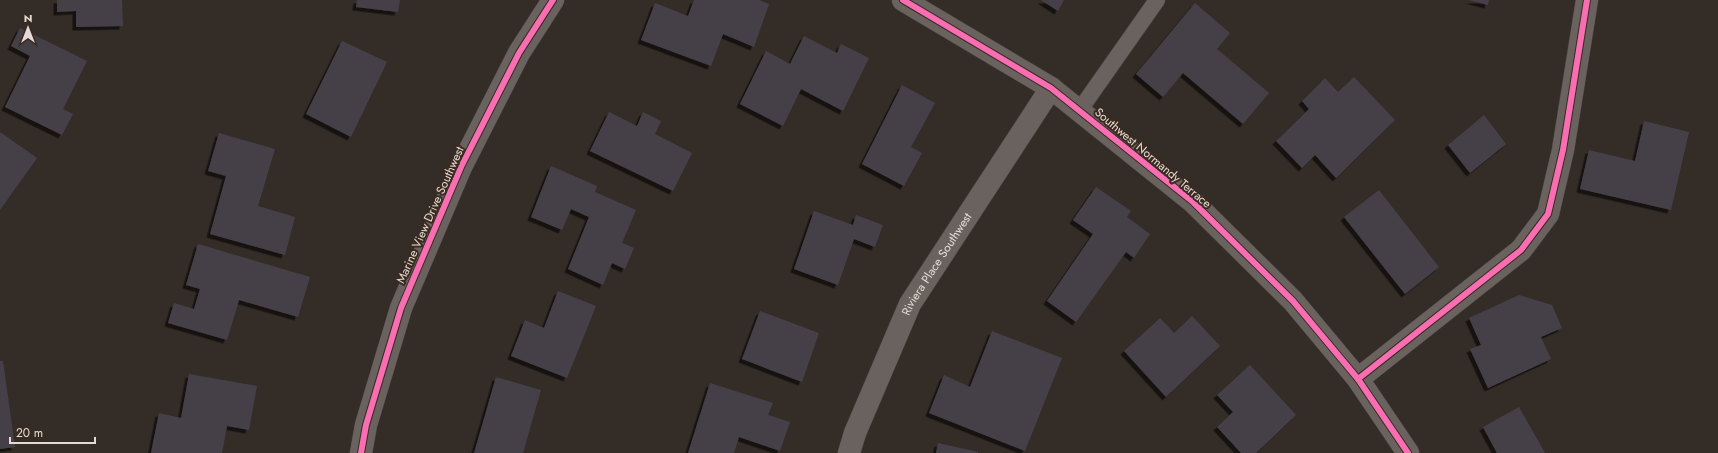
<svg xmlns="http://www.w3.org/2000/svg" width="1718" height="453" font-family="Jost,sans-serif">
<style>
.building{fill:#454147;filter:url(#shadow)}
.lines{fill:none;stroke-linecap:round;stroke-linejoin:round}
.service-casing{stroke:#504844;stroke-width:17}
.minor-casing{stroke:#504844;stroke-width:23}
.tertiary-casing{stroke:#504844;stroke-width:23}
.service{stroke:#6a625e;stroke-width:16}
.minor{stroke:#6a625e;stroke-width:22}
.tertiary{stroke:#6a625e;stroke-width:22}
.cycleway-casing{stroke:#3a2b21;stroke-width:8}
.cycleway{stroke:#f96db3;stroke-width:6}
.labels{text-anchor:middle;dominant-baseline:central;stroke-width:4;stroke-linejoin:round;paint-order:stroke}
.street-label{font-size:12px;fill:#e5dbd4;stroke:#3a2b21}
</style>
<defs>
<filter id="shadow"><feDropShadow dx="-3.5" dy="3.5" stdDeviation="0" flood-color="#0009"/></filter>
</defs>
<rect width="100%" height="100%" fill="#342c27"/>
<g class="building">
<path d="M57,0H122L123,26L76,27V11L57,12Z"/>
<path d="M357,0H400L398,12L356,7Z"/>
<path d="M694,0H759L769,4L754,47L723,34L711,66L641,40L655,3L688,16Z"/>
<path d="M1041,0H1064L1058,11Z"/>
<path d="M1469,0H1489L1488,5Z"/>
<path d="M1195,3L1230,33L1217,49L1269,93L1243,124L1183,73L1163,97L1136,74Z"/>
<path d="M20,28L87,61L63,109L73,114L62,135L5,107L30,56L11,46Z"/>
<path d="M804,36L837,53L841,44L869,58L843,111L801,89L783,126L740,104L766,51L790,64Z"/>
<path d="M342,41L387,62L351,137L306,114Z"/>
<path d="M1354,77L1395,120L1336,178L1315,155L1302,168L1276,141L1309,109L1302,101L1325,78L1338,92Z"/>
<path d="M902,85L935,103L911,147L922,153L904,186L862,164Z"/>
<path d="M609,112L637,126L643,112L661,121L655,134L692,153L673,191L590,151Z"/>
<path d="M1484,115L1506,144L1470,173L1448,145Z"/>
<path d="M1644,121L1689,132L1671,210L1580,189L1589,150L1635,161Z"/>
<path d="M0,132L37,158L0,210Z"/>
<path d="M219,133L275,149L258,206L295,217L285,255L210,234L226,176L208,171Z"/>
<path d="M551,166L597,186L595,192L636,210L622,243L634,248L625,269L612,263L603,285L568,269L589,217L571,209L562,230L531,217Z"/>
<path d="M1096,187L1131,211L1127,217L1150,234L1134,258L1126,252L1076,322L1047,301L1093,234L1073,220Z"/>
<path d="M1379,190L1439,267L1405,294L1344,217Z"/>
<path d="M814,211L853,225L856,215L883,225L875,247L854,239L838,285L794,269Z"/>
<path d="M198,244L310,277L298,317L239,300L227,340L168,323L174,303L194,309L200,289L186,285Z"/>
<path d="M558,291L596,306L567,378L511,356L525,320L544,328Z"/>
<path d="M1519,295L1552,305L1562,328L1541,337L1551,359L1488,388L1470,349L1481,345L1469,318Z"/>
<path d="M760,311L819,333L802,382L742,359Z"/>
<path d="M1192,316L1220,346L1166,397L1124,351L1160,318L1174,333Z"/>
<path d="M992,331L1062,358L1025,451L929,413L944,375L970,387Z"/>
<path d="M0,361H3L15,447L0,449Z"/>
<path d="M1250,365L1296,415L1256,453H1241L1217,427L1233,412L1217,395Z"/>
<path d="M189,374L257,386L249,430L227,426L222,453H151L159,413L181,418Z"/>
<path d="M496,377L541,390L523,453H474Z"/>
<path d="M710,383L773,403L768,415L790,422L780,451L739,437L734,453H688Z"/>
<path d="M1519,407L1545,453H1497L1483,427Z"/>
<path d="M938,443L978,452V453H936Z"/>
</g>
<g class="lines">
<g class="service-casing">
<path id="service" d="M1079,111L1157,0"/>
</g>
<g class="minor-casing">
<g id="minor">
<path d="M1358,379L1521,250L1548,214L1563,150L1587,0"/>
<path id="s1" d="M849,453L855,433L910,304L1051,88"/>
</g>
</g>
<g class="tertiary-casing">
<g id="tertiary">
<path d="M903,0L1051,88L1193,202L1293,301L1358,379L1408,453"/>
<path d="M361,453L366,425L401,308L461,167L519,53L553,0"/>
</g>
</g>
<use href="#service" class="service"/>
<use href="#minor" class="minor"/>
<use href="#tertiary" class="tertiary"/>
<g class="cycleway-casing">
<g id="cycleway">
<path d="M903,0L1051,88L1193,202L1293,301L1358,379L1408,453"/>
<path d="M1358,379L1521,250L1548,214L1563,150L1587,0"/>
<path d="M361,453L366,425L401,308L461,167L519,53L553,0"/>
</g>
</g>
<use href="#cycleway" class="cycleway"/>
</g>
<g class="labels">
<g class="street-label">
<text transform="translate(1153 158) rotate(40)">Southwest Normandy Terrace</text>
<text transform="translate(430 215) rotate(-66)">Marine View Drive Southwest</text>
<text stroke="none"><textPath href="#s1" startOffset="209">Riviera Place Southwest</textPath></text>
</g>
</g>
<g transform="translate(28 28)" stroke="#3a2b21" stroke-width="3" paint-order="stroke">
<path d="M0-3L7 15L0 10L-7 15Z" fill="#e5dbd4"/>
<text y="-6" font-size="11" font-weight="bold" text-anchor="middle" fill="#e5dbd4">N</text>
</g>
<path d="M10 437v6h85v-6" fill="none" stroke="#e5dbd4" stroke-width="2"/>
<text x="16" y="437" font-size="12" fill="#e5dbd4" stroke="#3a2b21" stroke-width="3" paint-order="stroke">20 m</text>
</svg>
